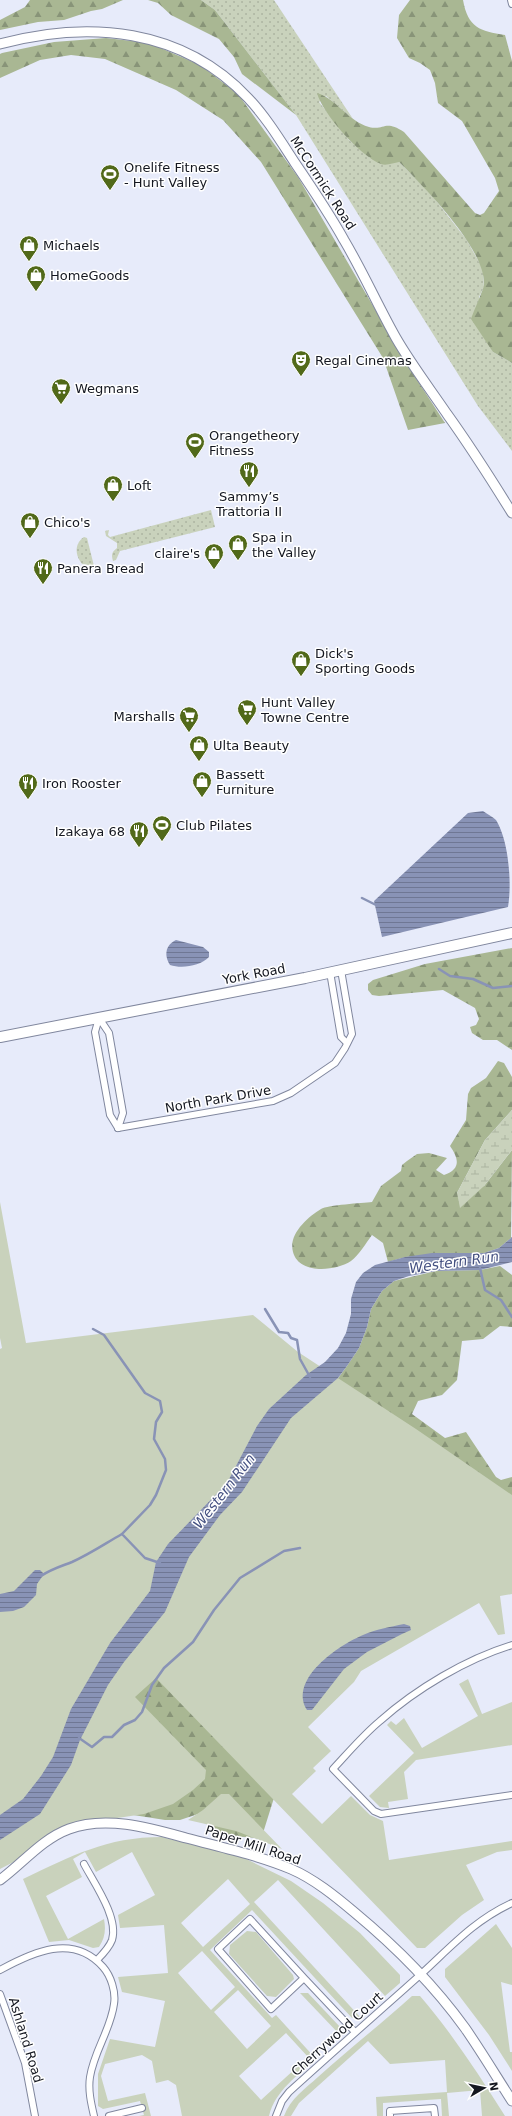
<svg xmlns="http://www.w3.org/2000/svg" width="512" height="2116" font-family="'DejaVu Sans',sans-serif">
<style>
.grass{fill:url(#grass-dots)}
.forest{fill:url(#forest-firs)}
.wetland{fill:url(#wetland-marsh)}
.park{fill:#c9d2bc;fill-rule:evenodd}
.water{fill:url(#water-rules)}
.lines{fill:none;stroke-linecap:round;stroke-linejoin:round}
.stream{stroke:#8993b6;stroke-width:2.5}
.street-casing{stroke:#80879e;stroke-width:8}
.secondary-casing{stroke:#80879e;stroke-width:11}
.primary-casing{stroke:#80879e;stroke-width:12}
.street{stroke:#fff;stroke-width:6}
.secondary{stroke:#fff;stroke-width:9}
.primary{stroke:#fff;stroke-width:10}
.labels{text-anchor:middle;dominant-baseline:central;stroke-width:3;stroke-linejoin:round;paint-order:stroke}
.poi-label{font-size:13px;fill:#141720;stroke:#fff;text-anchor:start}
.street-label{font-size:13px;fill:#141720;stroke:#fff}
.water-label{font-size:14px;font-style:italic;fill:#445081;stroke:#fff}
</style>
<defs>
<pattern id="grass-dots" width="8" height="8" patternUnits="userSpaceOnUse"><rect width="8" height="8" fill="#c9d2bc"/><path d="M2 2h.1M6 6h.1" fill="none" stroke="#acb4a1" stroke-width="1.8" stroke-linecap="round"/></pattern>
<pattern id="forest-firs" width="22" height="20" patternUnits="userSpaceOnUse"><rect width="22" height="20" fill="#a9b793"/><path d="M5 1l3.5 6h-7zM16 11l3.5 6h-7z" fill="#889478"/></pattern>
<pattern id="wetland-marsh" width="20" height="14" patternUnits="userSpaceOnUse"><rect width="20" height="14" fill="#c9d2bc"/><path d="M1 5h8M5 5V1M11 12h8M15 12V8" fill="none" stroke="#acb4a1"/></pattern>
<pattern id="water-rules" width="6" height="5" patternUnits="userSpaceOnUse"><rect width="6" height="5" fill="#8993b6"/><path d="M0 2.5h6" fill="none" stroke="#6f7794"/></pattern>
</defs>
<rect width="100%" height="100%" fill="#e7ebfa"/>
<g class="grass">
<path d="M201,0H274L353,119L326,96L319,102L349,140L370,158L399,162L430,193L466,239L483,269L484,287L479,297L493,352L512,363V451L478,406L296,115L215,10Z"/>
<path d="M211,510L215,527L120,551L116,560L113,561C111,554 112,552 117,548V543L106,536L105,531L109,530L108,535L110,537Z"/>
<path d="M84,537L87,538L94,566L82,564C75,555 74,544 84,537Z"/>
</g>
<g class="forest">
<path d="M30,0H135H123L102,9L91,11L64,20L38,22L0,30V20L25,7Z"/>
<path d="M148,0H201L215,10L296,115L242,74L234,57L219,39L171,15L158,3Z"/>
<path d="M410,0H463C468,28 480,31 505,35L512,61V363L493,352L471,319C473,313 484,288 484,285C486,249 424,187 399,162C394,163 386,166 381,164C361,157 322,113 317,93C337,99 348,121 369,127C385,131 384,119 404,132L475,213L480,215L484,213L499,191L495,178L462,121L438,103L435,83L430,70L420,63L409,58L397,38L399,15Z"/>
<path d="M106,38L149,43L200,65L238,94L298,177L408,366L445,423L408,430L383,358L261,162L223,120L176,90L105,59L71,55L40,60L0,78V54L2,53L54,42Z"/>
<path d="M512,948V1050L497,1040H483L472,1033L470,1027L476,1025L479,1019L475,1008L443,990L379,996L372,995L368,990V984L373,980L425,964Z"/>
<path d="M498,1061L504,1063L512,1077V1110L485,1140L457,1193L484,1186L512,1150L511,1238L499,1248L484,1253L405,1257L388,1262L383,1243L372,1235C366,1243 359,1255 351,1261C336,1271 299,1275 293,1252C288,1234 308,1217 321,1209C328,1205 362,1203 372,1202L381,1186L401,1171L402,1165L407,1161L417,1154L429,1153L447,1158L436,1170L444,1175C461,1169 459,1159 450,1146L466,1120L468,1094L471,1088L486,1078Z"/>
<path d="M500,1266L512,1275V1327L500,1326L483,1339L462,1341L457,1380L442,1395L418,1401L412,1414L445,1438L466,1432L496,1477L501,1480L512,1477V1581L348,1622L273,1801L263,1833L256,1838L219,1835L201,1813L180,1820H165L127,1814L0,1840L347,1366L359,1348L367,1327L371,1309L382,1291L394,1281L436,1271L480,1270Z"/>
</g>
<path class="wetland" d="M512,1110V1150L484,1186L460,1208L457,1193L485,1140Z"/>
<g class="park">
<path d="M0,1202L26,1343L253,1315L298,1352L416,1429L512,1495V1594L500,1596L505,1634L498,1635L479,1603L361,1671L354,1682L308,1727L331,1751L313,1768L316,1771L292,1794L322,1824L351,1796L370,1815L383,1821L389,1860L512,1841V1850L497,1852L466,1865L484,1900L462,1915L425,1948H417L156,1678L135,1697L206,1770L205,1779L193,1790L173,1804L144,1814L91,1822L0,1869V1349L2,1348L0,1338Z"/>
<path d="M468,1679L482,1714L512,1702V1745L416,1760L404,1772L408,1799L388,1802L389,1808L380,1807L369,1796L414,1753L387,1725L391,1721L396,1725L404,1718L422,1748L478,1716L459,1684Z"/>
<path d="M221,1794H229L282,1849L236,1831L188,1820L203,1810Z"/>
<path d="M162,1837L242,1857L291,1881L323,1903L360,1933L400,1975V1983L385,1996L278,1880L254,1902L361,2018H352L252,1910L210,1950L272,2018L276,2015L316,2059C298,2075 275,2091 269,2116H182L176,2085L168,2080L156,2083L152,2061L142,2055L105,2064L101,2076L108,2101L145,2093L151,2116H139L144,2115L140,2101L103,2109L98,2106V2074L110,2039L155,2047L165,2001L122,1992L118,1977L168,1973L164,1925L120,1928L118,1915L155,1895L132,1852L96,1872L85,1852L73,1859L82,1877L46,1896L68,1939L104,1919C106,1930 105,1938 99,1947L93,1948L69,1940L49,1942L23,1879C72,1856 106,1837 162,1837ZM228,1879L250,1904L203,1947L181,1923ZM202,1951L235,1987L211,2010L178,1973ZM238,1990L271,2026L247,2049L214,2012ZM286,2033L308,2057L261,2100L239,2076Z"/>
<path d="M496,1924L512,1948V1985L501,1982L510,2052H512V2071L489,2035L445,1977V1969Z"/>
<path d="M247,1931L256,1932L293,1975L294,1979L276,1997L267,1996L229,1954L230,1945Z"/>
<path d="M300,1993H308L341,2028V2036Z"/>
<path d="M412,1996H420C452,2033 479,2075 505,2116H482L480,2090L447,2093L449,2116H442L441,2099L383,2103V2116H377L376,2097L447,2092L445,2060L390,2064L368,2041L299,2103L291,2116H284C290,2099 306,2088 318,2077C349,2049 381,2024 412,1996Z"/>
</g>
<g class="water">
<path d="M483,811C487,814 493,817 496,820C509,841 512,884 508,907L382,937L374,901L468,813Z"/>
<path d="M176,940L203,947L209,952V957C200,966 182,969 170,965C164,956 165,945 176,940Z"/>
<path d="M512,1237V1262L480,1270L436,1271L409,1276L394,1281L382,1291L371,1309L367,1327L359,1348L347,1366L338,1378L291,1418L242,1492L220,1515L189,1557L165,1612L124,1662L108,1685L80,1740L71,1765L40,1814L0,1840V1815L23,1799L41,1776L53,1757L71,1709L110,1643L150,1591L156,1562L168,1544L227,1483L257,1426L269,1409L306,1375L325,1362L338,1348L346,1333L351,1314V1299L356,1282L363,1273L375,1265L405,1257L432,1253H484L499,1248Z"/>
<path d="M35,1570H40L44,1574L37,1584L36,1595L24,1607L13,1611L0,1612V1594L14,1591Z"/>
<path d="M404,1624L410,1626L411,1630L402,1634L367,1652L344,1669L312,1710H307C288,1679 339,1645 363,1635C376,1629 390,1627 404,1624Z"/>
</g>
<g class="lines">
<g class="stream">
<path d="M362,898L378,906"/>
<path d="M439,969L450,976L473,979L493,988L512,986"/>
<path d="M480,1268L485,1290L501,1300L512,1317"/>
<path d="M265,1309L279,1332L288,1333L291,1338L297,1340L300,1359L310,1377"/>
<path d="M93,1329L104,1335L145,1393L160,1401L162,1412L156,1422L154,1439L165,1459L166,1470L156,1495L150,1505L122,1534L145,1558L160,1563"/>
<path d="M41,1576C51,1569 62,1566 72,1562C90,1554 106,1543 122,1534"/>
<path d="M79,1738L92,1747L104,1737H112L124,1725L135,1720L142,1712L152,1685L164,1668L193,1642L214,1610L240,1578L284,1551L300,1548"/>
</g>
<g class="street-casing">
<g id="street">
<path d="M511,0L512,4"/>
<path d="M330,972L341,1037L347,1043"/>
<path d="M99,1018L109,1033L123,1113L118,1128"/>
<path d="M99,1018L95,1032L110,1115L118,1128"/>
<path d="M118,1128L273,1101L291,1093L335,1063L345,1048L352,1034L341,970"/>
<path d="M512,1645C466,1659 416,1689 380,1721C363,1735 348,1753 333,1769L374,1811L381,1814L512,1795"/>
<path d="M84,1864C94,1883 119,1918 112,1940C109,1948 103,1954 97,1960"/>
<path d="M0,1970C33,1952 73,1933 103,1967C111,1976 116,1992 114,2004C111,2029 94,2051 90,2077C88,2090 91,2103 94,2116"/>
<path d="M304,1978L250,1919L218,1949L271,2009L304,1978L355,2032"/>
<path d="M0,1994L25,2063L35,2116"/>
<path d="M109,2116L142,2108"/>
<path d="M276,2116L282,2101L289,2092C332,2053 375,2015 419,1976C450,1948 473,1921 512,1903"/>
<path d="M390,2116V2111L434,2108L435,2116"/>
</g>
</g>
<g class="secondary-casing">
<g id="secondary">
<path d="M0,44C89,20 182,28 248,98C266,117 280,140 295,163C312,188 329,213 344,240C363,272 378,306 396,338C411,364 430,389 447,414C470,446 491,479 512,513"/>
<path d="M0,1880C23,1863 42,1839 69,1829C106,1815 150,1828 186,1838C221,1847 257,1855 291,1869C314,1879 335,1896 354,1912C395,1946 434,1985 465,2028C481,2051 496,2076 512,2101"/>
</g>
</g>
<g class="primary-casing">
<path id="primary" d="M0,1037L305,978L512,933"/>
</g>
<use href="#street" class="street"/>
<use href="#secondary" class="secondary"/>
<use href="#primary" class="primary"/>
</g>
<defs>
<g id="stadium-pin" transform="scale(1)"><path d="M0 17L-7.5 6A9.5 9.5 0 1 1 7.5 6Z" fill="#516919" stroke="#fff"/><path d="M0-5a6.5 5 0 1 0 0 10a6.5 5 0 1 0 0-10ZM-3.5-1.8h7v3.6h-7Z" fill="#fff"/></g>
<g id="shop-pin" transform="scale(1)"><path d="M0 17L-7.5 6A9.5 9.5 0 1 1 7.5 6Z" fill="#516919" stroke="#fff"/><path d="M-5-2.5h2.3a2.7 3.5 0 0 1 5.4 0H5L5.5 6h-11ZM-1.5-2.5h3a1.5 2.3 0 0 0-3 0Z" fill="#fff"/></g>
<g id="theatre-pin" transform="scale(1)"><path d="M0 17L-7.5 6A9.5 9.5 0 1 1 7.5 6Z" fill="#516919" stroke="#fff"/><path d="M-5-5.5Q0-4 5-5.5V0Q5 5 0 6Q-5 5-5 0ZM-3.3-2.5H-1v1.5H-3.3ZM1-2.5H3.3v1.5H1ZM-2.8 1Q0 5.5 2.8 1Z" fill="#fff"/></g>
<g id="supermarket-pin" transform="scale(1)"><path d="M0 17L-7.5 6A9.5 9.5 0 1 1 7.5 6Z" fill="#516919" stroke="#fff"/><path d="M-6-5.5h2.5l.6 2H6L4.5 2H-2.5L-4.4-4H-6ZM-1.5 3.2a1.3 1.3 0 1 0 .1 0ZM3 3.2a1.3 1.3 0 1 0 .1 0Z" fill="#fff"/></g>
<g id="restaurant-pin" transform="scale(1)"><path d="M0 17L-7.5 6A9.5 9.5 0 1 1 7.5 6Z" fill="#516919" stroke="#fff"/><path d="M-5-6h1v4h1v-4h1v4h1v-4h1v5L-1.5 .5V6h-2V.5L-5-1ZM5-6V6H3V1.5H1.5Q1.5-4 5-6Z" fill="#fff"/></g>
</defs>
<g fill-rule="evenodd">
<use href="#stadium-pin" x="110" y="174"/>
<use href="#shop-pin" x="29" y="245"/>
<use href="#shop-pin" x="36" y="275"/>
<use href="#theatre-pin" x="301" y="360"/>
<use href="#supermarket-pin" x="61" y="388"/>
<use href="#stadium-pin" x="195" y="442"/>
<use href="#restaurant-pin" x="249" y="471"/>
<use href="#shop-pin" x="113" y="485"/>
<use href="#shop-pin" x="30" y="522"/>
<use href="#shop-pin" x="238" y="544"/>
<use href="#shop-pin" x="214" y="553"/>
<use href="#restaurant-pin" x="43" y="568"/>
<use href="#shop-pin" x="301" y="660"/>
<use href="#supermarket-pin" x="247" y="709"/>
<use href="#supermarket-pin" x="189" y="716"/>
<use href="#shop-pin" x="199" y="745"/>
<use href="#shop-pin" x="202" y="781"/>
<use href="#restaurant-pin" x="28" y="783"/>
<use href="#stadium-pin" x="162" y="825"/>
<use href="#restaurant-pin" x="139" y="831"/>
</g>
<g class="labels">
<g class="poi-label">
<text x="124" y="167">Onelife Fitness<tspan x="124" dy="15">- Hunt Valley</tspan></text>
<text x="43" y="245">Michaels</text>
<text x="50" y="275">HomeGoods</text>
<text x="315" y="360">Regal Cinemas</text>
<text x="75" y="388">Wegmans</text>
<text x="209" y="435">Orangetheory<tspan x="209" dy="15">Fitness</tspan></text>
<text x="127" y="485">Loft</text>
<text x="249" y="496" text-anchor="middle">Sammy’s<tspan x="249" dy="15">Trattoria II</tspan></text>
<text x="44" y="522">Chico's</text>
<text x="252" y="537">Spa in<tspan x="252" dy="15">the Valley</tspan></text>
<text x="200" y="553" text-anchor="end">claire's</text>
<text x="57" y="568">Panera Bread</text>
<text x="315" y="653">Dick's<tspan x="315" dy="15">Sporting Goods</tspan></text>
<text x="261" y="702">Hunt Valley<tspan x="261" dy="15">Towne Centre</tspan></text>
<text x="175" y="716" text-anchor="end">Marshalls</text>
<text x="213" y="745">Ulta Beauty</text>
<text x="216" y="774">Bassett<tspan x="216" dy="15">Furniture</tspan></text>
<text x="42" y="783">Iron Rooster</text>
<text x="176" y="825">Club Pilates</text>
<text x="125" y="831" text-anchor="end">Izakaya 68</text>
</g>
<g class="street-label">
<text transform="translate(323 183) rotate(57)">McCormick Road</text>
<text transform="translate(254 974) rotate(-11)">York Road</text>
<text transform="translate(218 1099) rotate(-10)">North Park Drive</text>
<text transform="translate(253 1845) rotate(18)">Paper Mill Road</text>
<text transform="translate(337 2034) rotate(-42)">Cherrywood Court</text>
<text transform="translate(26 2040) rotate(73)">Ashland Road</text>
</g>
<g class="water-label">
<text transform="translate(454 1262) rotate(-8)">Western Run</text>
<text transform="translate(224 1491) rotate(-52)">Western Run</text>
</g>
</g>
<g transform="translate(484 2088) rotate(81)" stroke="#ffffff" stroke-width="3" paint-order="stroke">
<path d="M0-3L7 15L0 10L-7 15Z" fill="#141720"/>
<text y="-6" font-size="11" font-weight="bold" text-anchor="middle" fill="#141720">N</text>
</g>
</svg>
